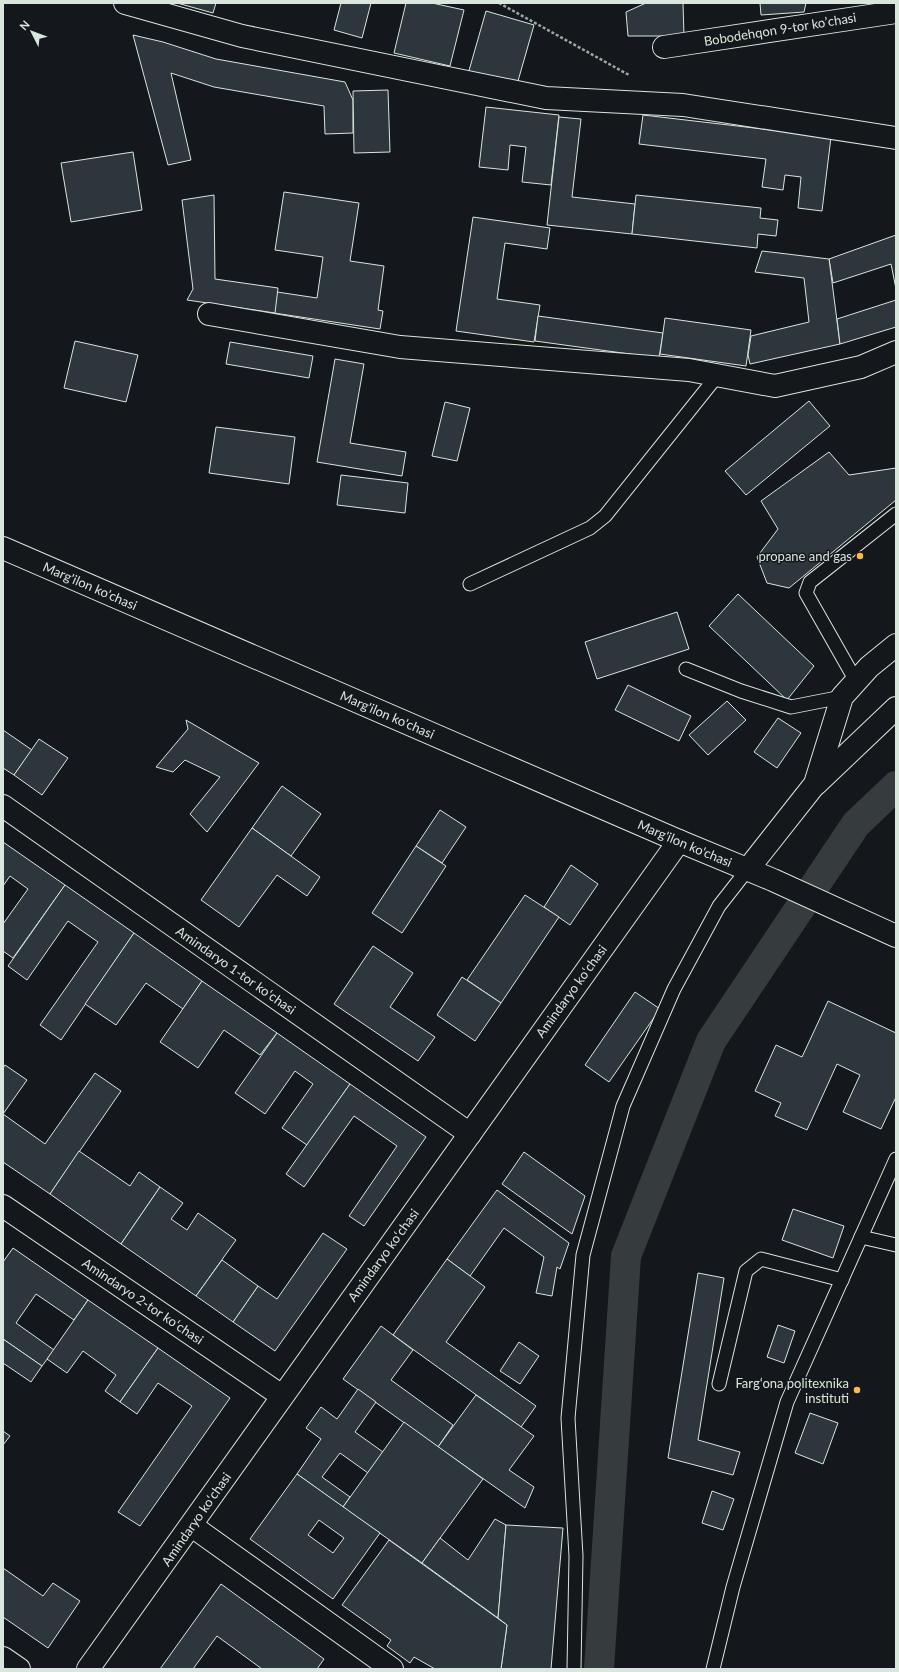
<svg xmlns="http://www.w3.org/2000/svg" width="899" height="1672" font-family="Lato,sans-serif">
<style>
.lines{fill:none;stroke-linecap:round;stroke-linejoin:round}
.canal{stroke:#363b3e;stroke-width:30}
.building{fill:#2c363c;stroke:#d8e6dc;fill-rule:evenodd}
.lane-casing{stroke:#d8e6dc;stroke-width:15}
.street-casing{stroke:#d8e6dc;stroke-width:24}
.primary-casing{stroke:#d8e6dc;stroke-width:24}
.path{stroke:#9da8a2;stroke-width:2.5;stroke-dasharray:3 2;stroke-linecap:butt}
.lane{stroke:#14181c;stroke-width:13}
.street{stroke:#14181c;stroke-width:22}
.primary{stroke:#14181c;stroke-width:22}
.poi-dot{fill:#ffb74d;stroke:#14181c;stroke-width:1.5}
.labels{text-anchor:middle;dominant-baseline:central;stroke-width:3;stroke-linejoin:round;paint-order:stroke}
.street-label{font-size:13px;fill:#d8e6dc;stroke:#14181c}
.poi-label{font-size:13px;fill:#d8e6dc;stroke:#14181c;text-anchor:end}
</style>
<rect width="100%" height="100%" fill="#14181c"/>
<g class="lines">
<path class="canal" d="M599,1669L626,1256L711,1041L856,824L896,786"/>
</g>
<g class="building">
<path d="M177,3H216L213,13Z"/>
<path d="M341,3H371L362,38L334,30Z"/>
<path d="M406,3H432L464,10L450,66L394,53Z"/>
<path d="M646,3H683L684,36H628L626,12Z"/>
<path d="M760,3H806L804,12L761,15Z"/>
<path d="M486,11L534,25L516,88L468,74Z"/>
<path d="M133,35L163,42L216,59L345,82L353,100V133L325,134L324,106L214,87L171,73L191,160L168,165Z"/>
<path d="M388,90L390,152L354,153L353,91Z"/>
<path d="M486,107L559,115L551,185L522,182L526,147L510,145L508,170L479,167Z"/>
<path d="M643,115L831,137L822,211L798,208L801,177L785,175L783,190L762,187L766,159L639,144Z"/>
<path d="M559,117L581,119L572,197L635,204L632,234L547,225Z"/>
<path d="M133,152L142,210L71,222L61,163Z"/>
<path d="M284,192L359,203L350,261L384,266L378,310L383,311L380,329L274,313L277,292L317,298L323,257L275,250Z"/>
<path d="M214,195L215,279L278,288L275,313L187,300L193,289L182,200Z"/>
<path d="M636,195L761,208L760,218L778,220L776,236L758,234L757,248L632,234Z"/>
<path d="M473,217L550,228L547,249L505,243L497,299L540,305L534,342L456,331Z"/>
<path d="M896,235V289L891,264L833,283L829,259Z"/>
<path d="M762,251L829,259L840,344L750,364L748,355L751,336L809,322L804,278L755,272Z"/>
<path d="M896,300V327L840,344L837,319Z"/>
<path d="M538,316L663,333L659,358L535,341Z"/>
<path d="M665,318L751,330L746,366L660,354Z"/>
<path d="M75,341L138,355L126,402L64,388Z"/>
<path d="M230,342L313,356L309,378L226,364Z"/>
<path d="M335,359L364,364L350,443L406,452L402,476L317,462Z"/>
<path d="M809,401L830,426L746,495L725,471Z"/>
<path d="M445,402L470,408L457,461L432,456Z"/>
<path d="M216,427L295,437L289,484L209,473Z"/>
<path d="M829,452L849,475L896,468V500L789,588L767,583L757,557L778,529L761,501Z"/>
<path d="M341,475L408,483L405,513L337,505Z"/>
<path d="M738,594L814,666L787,700L709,626Z"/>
<path d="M677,612L689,649L597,679L585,642Z"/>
<path d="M628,685L691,716L679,741L615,710Z"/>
<path d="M727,701L746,720L708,755L689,735Z"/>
<path d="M778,718L801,733L777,768L754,752Z"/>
<path d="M186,720L259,763L207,832L190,814L220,777L185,760L173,772L156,767L188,729Z"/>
<path d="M3,730L32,750L14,775L3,768Z"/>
<path d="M39,739L68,758L42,795L14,775Z"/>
<path d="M282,786L321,814L291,856L252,828Z"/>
<path d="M440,810L466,827L442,863L416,846Z"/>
<path d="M252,828L320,877L307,896L277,875L239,927L201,900Z"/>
<path d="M3,842L65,885L13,958L3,951V924L28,889L10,876L3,886Z"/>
<path d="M416,846L446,866L402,933L372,913Z"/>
<path d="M571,865L598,884L570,925L544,907Z"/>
<path d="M65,885L134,933L61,1040L40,1025L98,942L68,921L27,980L8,966Z"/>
<path d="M525,895L559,917L501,1003L467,980Z"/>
<path d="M134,933L202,981L183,1009L146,983L116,1025L85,1004Z"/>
<path d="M373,946L413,973L390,1007L435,1037L418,1061L334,1004Z"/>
<path d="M462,977L501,1003L475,1041L437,1015Z"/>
<path d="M202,981L277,1033L260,1055L224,1030L198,1068L160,1042Z"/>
<path d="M635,992L660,1009L609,1082L585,1065Z"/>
<path d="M828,1001L896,1033V1097L881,1129L843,1112L860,1075L837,1064L807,1130L775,1116L781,1103L755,1091L776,1045L802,1057Z"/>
<path d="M277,1033L350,1084L307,1145L282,1128L313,1084L295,1071L265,1114L235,1093Z"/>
<path d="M5,1065L27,1080L3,1114V1068Z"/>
<path d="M95,1073L121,1091L50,1194L3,1162V1114L45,1144Z"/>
<path d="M350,1084L426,1137L364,1226L349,1216L397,1146L354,1116L304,1187L286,1174Z"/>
<path d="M79,1151L130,1186L139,1172L160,1187L121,1244L50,1194Z"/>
<path d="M524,1152L585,1196L572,1234L502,1184Z"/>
<path d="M160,1187L183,1203L171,1219L187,1230L198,1213L236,1240L196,1296L121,1244Z"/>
<path d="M497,1190L569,1243L560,1269L557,1267L552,1296L536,1293L544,1257L504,1228L470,1276L447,1259Z"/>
<path d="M793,1209L844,1226L833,1258L782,1240Z"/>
<path d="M323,1233L347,1249L275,1351L233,1322L258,1286L277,1299Z"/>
<path d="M13,1248L88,1300L74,1320L36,1294L16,1323L54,1350L42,1366L3,1339V1262Z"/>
<path d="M447,1259L485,1287L446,1342L536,1406L521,1427L393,1335Z"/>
<path d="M222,1260L258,1286L233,1322L196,1296Z"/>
<path d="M698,1273L724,1278L698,1440L740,1452L733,1475L668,1458Z"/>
<path d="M88,1300L158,1348L120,1402L105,1391L116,1375L83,1351L67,1373L47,1359Z"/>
<path d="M778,1325L795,1331L784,1363L767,1357Z"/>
<path d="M381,1326L413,1350L391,1380L453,1425L438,1447L343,1379Z"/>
<path d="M3,1339L42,1366L31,1382L3,1363Z"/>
<path d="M519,1342L539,1356L520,1384L500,1371Z"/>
<path d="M158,1348L230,1398L140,1526L118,1512L192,1406L158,1383L137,1414L120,1402Z"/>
<path d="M358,1389L376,1402L355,1432L383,1452L368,1473L340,1453L322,1477L350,1497L343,1507L297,1474L321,1439L306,1428L321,1407L337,1419Z"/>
<path d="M476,1395L534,1436L509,1470L534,1487L525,1508L438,1447Z"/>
<path d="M810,1413L838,1423L823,1464L795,1453Z"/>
<path d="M404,1422L483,1479L422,1563L343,1507Z"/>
<path d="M3,1431L10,1436L3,1445Z"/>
<path d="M297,1474L380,1533L333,1599L250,1539ZM319,1520L344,1538L333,1553L308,1535Z"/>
<path d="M712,1491L734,1499L723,1530L702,1523Z"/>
<path d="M495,1519L506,1525L498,1618L422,1563L440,1538L468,1560Z"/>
<path d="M506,1525L563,1528L551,1669H501L507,1625L498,1618Z"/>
<path d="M389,1540L507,1625L501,1669H435L414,1657L410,1663L387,1646L391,1640L342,1605Z"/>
<path d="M3,1568L43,1596L53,1583L80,1601L48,1648L3,1617Z"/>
<path d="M221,1584L324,1659L317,1669H262L217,1636L193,1669H160Z"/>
</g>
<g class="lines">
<g class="lane-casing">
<g id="lane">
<path d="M470,584L590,528L605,516L717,376"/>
<path d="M686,669L741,691L791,707L842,697"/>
<path d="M856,681L806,593L810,582L896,514"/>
<path d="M861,1237L896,1245"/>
<path d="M719,1384L746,1271L761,1259L842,1280"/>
<path d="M574,1669L576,1556L568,1418L583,1255L623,1106L674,989L719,906L748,869"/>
<path d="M713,1669L733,1587L787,1402L896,1159"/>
</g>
</g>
<g class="street-casing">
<g id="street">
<path d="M125,3L242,36L546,98L683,105L896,138"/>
<path d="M664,47L896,12"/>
<path d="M209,314L400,347L689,370L775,386L861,367L896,352"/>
<path d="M816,784L896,708"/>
<path d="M3,806L470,1134"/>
<path d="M748,869L815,784L842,697L869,667L896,645"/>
<path d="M3,1206L282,1396"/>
<path d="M192,1526L392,1669"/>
<path d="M3,1658L19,1669"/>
<path d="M88,1669L679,841"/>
</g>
</g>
<g class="primary-casing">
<g id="primary">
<path id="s1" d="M3,548L679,841L773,880L896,936"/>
</g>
</g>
<path class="path" d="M499,3L629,75"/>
<use href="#lane" class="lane"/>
<use href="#street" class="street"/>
<use href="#primary" class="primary"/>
</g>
<g class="poi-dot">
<circle cx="860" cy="556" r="4"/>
<circle cx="857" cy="1390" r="4"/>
</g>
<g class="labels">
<g class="street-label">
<text transform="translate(780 29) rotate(-9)">Bobodehqon 9-tor koʼchasi</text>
<text stroke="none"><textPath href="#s1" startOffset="95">Marg'ilon ko'chasi</textPath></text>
<text stroke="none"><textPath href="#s1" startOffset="419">Marg'ilon ko'chasi</textPath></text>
<text stroke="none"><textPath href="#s1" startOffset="743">Marg'ilon ko'chasi</textPath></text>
<text transform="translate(236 970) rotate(35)">Amindaryo 1-tor koʻchasi</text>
<text transform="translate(571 991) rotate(-54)">Amindaryo koʻchasi</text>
<text transform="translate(383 1255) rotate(-54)">Amindaryo koʻchasi</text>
<text transform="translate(143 1301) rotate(34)">Amindaryo 2-tor koʻchasi</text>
<text transform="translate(196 1519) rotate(-55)">Amindaryo koʻchasi</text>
</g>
<g class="poi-label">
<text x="852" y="556">propane and gas</text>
<text x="849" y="1383">Fargʻona politexnika<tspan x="849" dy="15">instituti</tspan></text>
</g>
</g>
<rect width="899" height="1672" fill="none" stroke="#d8e6dc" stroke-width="8"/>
<g transform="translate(32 32) rotate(312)" stroke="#14181c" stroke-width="3" paint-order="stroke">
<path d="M0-3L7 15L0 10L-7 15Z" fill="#d8e6dc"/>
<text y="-6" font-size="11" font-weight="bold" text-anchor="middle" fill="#d8e6dc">N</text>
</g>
</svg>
